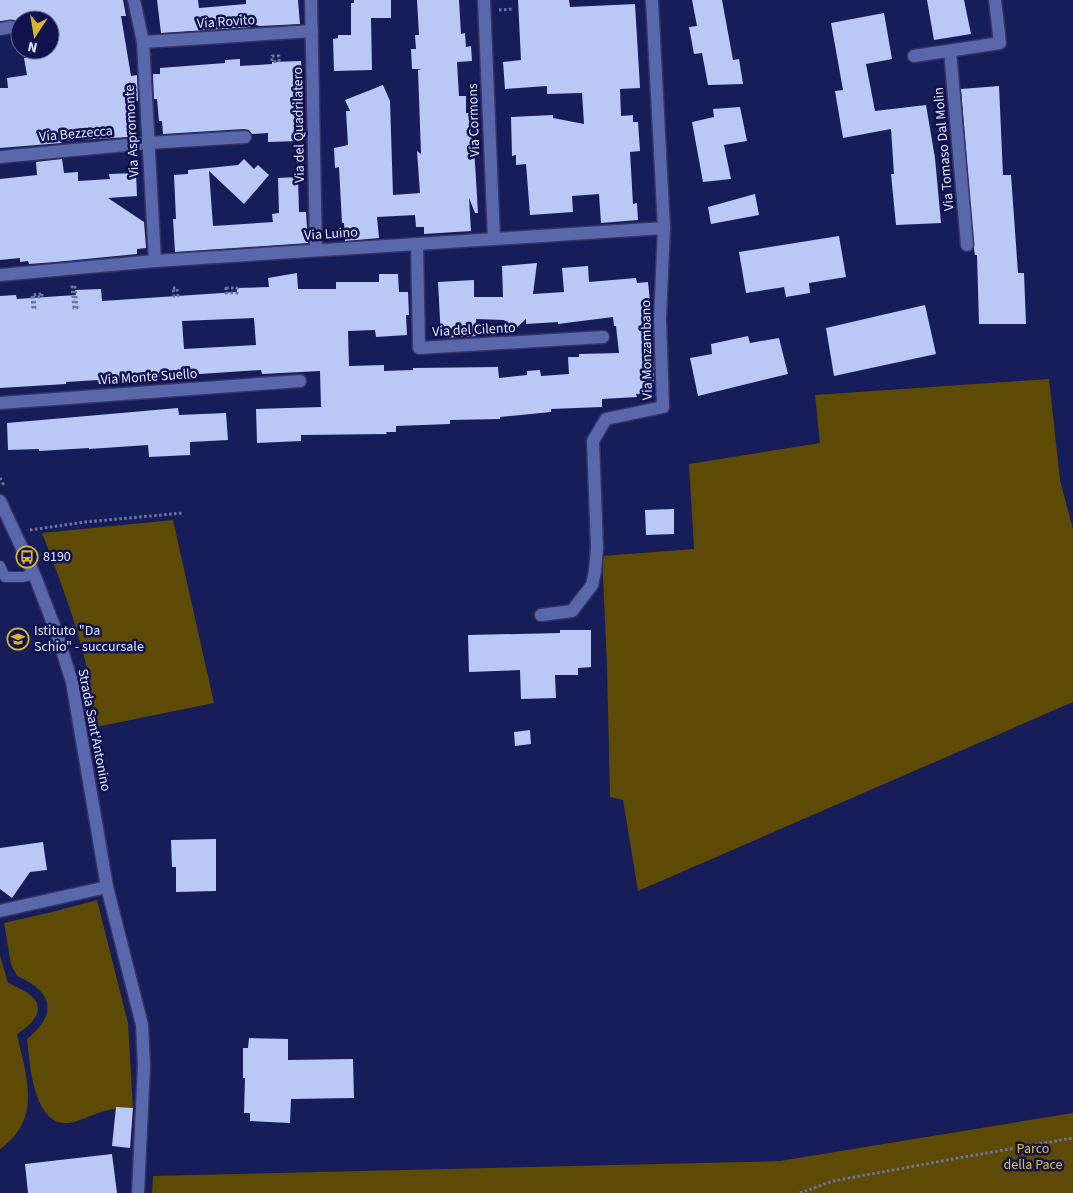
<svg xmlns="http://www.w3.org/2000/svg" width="1073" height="1193" font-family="'Source Sans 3',sans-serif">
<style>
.green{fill:#5c4a05}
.building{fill:#bac8f6;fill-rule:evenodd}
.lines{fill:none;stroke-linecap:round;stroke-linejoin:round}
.lane-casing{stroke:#363366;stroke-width:12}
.street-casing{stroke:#363366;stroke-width:15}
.secondary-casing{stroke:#363366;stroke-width:15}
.path{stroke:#6e75a1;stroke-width:3;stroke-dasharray:2.5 2.5;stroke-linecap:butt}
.lane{stroke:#5868ab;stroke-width:10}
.street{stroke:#5868ab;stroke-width:12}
.secondary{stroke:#5868ab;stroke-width:12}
.labels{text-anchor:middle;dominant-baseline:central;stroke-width:5;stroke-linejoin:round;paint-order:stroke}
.street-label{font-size:14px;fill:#dfe6fd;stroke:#0f124d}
.poi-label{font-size:14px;fill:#dfe6fd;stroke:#0f124d;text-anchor:start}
.park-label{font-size:14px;fill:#e8bf2b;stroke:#0f124d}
</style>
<rect width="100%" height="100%" fill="#161d59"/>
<g class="green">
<path d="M1049,379L1060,480L1073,529V702L638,891L623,800L610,797L607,666L602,556L694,549L689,464L820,443L815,395Z"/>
<path d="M173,520L214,703L96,727C91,659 66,596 42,533Z"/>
<path d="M97,900L128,1023L133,1108C107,1107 100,1113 77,1121C34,1136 30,1066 27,1039C59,1013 52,991 17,976L11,964L4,923L52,912Z"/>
<path d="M0,955L8,983C26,991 51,1002 30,1024C26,1028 21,1031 17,1034C26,1076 43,1119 0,1149Z"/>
<path d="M1073,1113V1193H152L153,1176L780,1161Z"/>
</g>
<g class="building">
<path d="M0,0H123L126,16H121L131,76L137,75L138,101L127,102L129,137L61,141V143L0,148V88H8L7,78L27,75L24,58L50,53V20H20L19,29L17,22L14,20L0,21Z"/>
<path d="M157,0H198L199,8L246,4V0H298L300,24L260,26L252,24V27L161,33Z"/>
<path d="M354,0H391V18H371L372,70L334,71L333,39L338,38V35H351V3H354Z"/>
<path d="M417,0H459L461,34L465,33L466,47L471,46L472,61L457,62L459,96H466V113H472L478,213H475L469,198L471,231L424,234V227H416L415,215L377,217L379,238L345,241L344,223H342L339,167L335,168L334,148L348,145L346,111H350L345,100L383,85L390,101L393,195L420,193L417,151L421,154L418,70L422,69H412L411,49H416L415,35H419Z"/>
<path d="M518,0H569L570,7L635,4L640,88L620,89L621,116L633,115V122H638L640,151L630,152L633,204L637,203L638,220L601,223L599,194L572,196L573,212L530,215L526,164L516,165V155L512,156L511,117L553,115V118L584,124L582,93L547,94V86L505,89L503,62L521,60Z"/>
<path d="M692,0H722L733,60L739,59L743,84L708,85L702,53L694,54L689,27L697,26Z"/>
<path d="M927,0H964L971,34L934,40Z"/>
<path d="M884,13L892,59L866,64L875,111L926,105L935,158L941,223L896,225L891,174H894L891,129L843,138L835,91L843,90L831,23Z"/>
<path d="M240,59V66L272,64V62L301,61L303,98H299L300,141L268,142V133L252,134L249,130L244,129L163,134L162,121H159L157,99H154L153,74H160V68L225,63V60Z"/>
<path d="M999,86L1003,175H1011L1018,273H1024L1026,324H979L977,255H975L974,249L961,89Z"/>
<path d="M740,107L747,141L724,145L731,179L703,182L692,122L714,117L713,109Z"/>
<path d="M62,159L64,173L78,172V181L110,179L109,174L136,173L137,196L108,198L144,222L146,248L137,249V254L55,262L29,264L28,261L20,262V258L0,260V179L37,175L36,162Z"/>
<path d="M244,159L254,169L258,165L269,175L244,204L209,171L213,226L273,222L272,214L279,213L278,178L298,177L299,212H306L308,243L175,252L173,219H176L174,175L188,174V170L238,165Z"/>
<path d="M755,194L759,215L711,224L708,207Z"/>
<path d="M839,236L846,277L809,283L810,293L786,297L784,287L746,293L739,252Z"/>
<path d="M537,263L533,294L564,292L562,268L588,266L589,282L636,278L637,283L648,282L650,302H648L650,341L653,340L654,393L636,394L637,397L602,399V407L551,409V412L500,417V419L450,420V424L396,426V432H386L387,434L301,435V441L257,443L256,409L321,407L320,371L262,374L261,370L185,375L186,378L99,384L98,380L66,382V384L0,388V296L16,295L17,299L76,295L75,290L101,289L102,301L237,292V288L269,287L268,278L297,273L298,289H336V282H379V274H398L399,292H408L409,315H406L407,335L376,337L375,330L348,331L349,366L384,365V371L413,370V368L498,367L499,378L527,375V371L540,370L541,376L569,374L568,357H579V354L619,353L616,326H614L613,317L558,324V322L526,324V319L514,330L504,320L476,319L477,336L441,338L438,282L474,280V297H503L502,266ZM254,318L256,345L184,349L182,321Z"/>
<path d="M925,305L936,354L834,376L826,328Z"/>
<path d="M748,336L750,343L779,338L788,374L698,396L690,358L712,354L711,344Z"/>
<path d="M178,408L179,415L226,413L228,440L190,442V455L149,457L148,445L89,449V448L39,451V449L8,450L7,423Z"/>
<path d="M674,509V534L646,535L645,510Z"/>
<path d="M560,630H591V667L578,668V675H555L556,698L521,699L520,670L469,672L468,635L560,633Z"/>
<path d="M530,730L531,744L515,746L514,732Z"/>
<path d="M216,839V891L176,892V867H172L171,840Z"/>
<path d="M43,842L47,870L30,872L12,898L0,889V848Z"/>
<path d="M249,1038L288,1039V1060L353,1059L354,1098L291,1099L290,1123L250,1121V1113H244L245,1078H243V1048H248Z"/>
<path d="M116,1107L133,1108L130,1148L112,1146Z"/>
<path d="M112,1154L117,1193H28L25,1164Z"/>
</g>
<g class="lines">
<g class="lane-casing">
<path id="lane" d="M0,566L5,577H23L34,574"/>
</g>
<g class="street-casing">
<g id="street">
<path d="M134,0L143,42L155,261"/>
<path d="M311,0L316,250"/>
<path d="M484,0L494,239"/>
<path d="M0,29L11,27"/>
<path d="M143,42L312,31"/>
<path d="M950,51L967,245"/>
<path d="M914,56L1000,43L995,0"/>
<path d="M0,157L148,143L245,137"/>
<path d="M417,244L419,348L603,337"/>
<path d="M0,275L155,261L664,228"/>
<path d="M0,403L300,381"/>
<path d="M541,615L572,611L592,585L595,571L597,548L593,441L606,419L663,407L660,318L664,228L652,0"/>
<path d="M0,911L107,887"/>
</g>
</g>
<g class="secondary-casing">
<path id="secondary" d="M0,501L34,574L56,631L72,682L107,887L142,1025L144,1065L138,1193"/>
</g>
<g class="path">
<path d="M499,10L514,9"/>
<path d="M272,56H279V61L272,62Z"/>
<path d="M75,286L77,308H74L72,287Z"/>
<path d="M173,288H177L178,296H174Z"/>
<rect x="226" y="288" width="11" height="5"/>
<path d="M42,294V297H34L35,308L33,309L32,295Z"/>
<path d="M0,478L3,484L0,485"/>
<path d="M30,530L85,522L183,513"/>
<path d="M800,1193L833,1181L964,1157L1073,1138"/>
</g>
<use href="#lane" class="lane"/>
<use href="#street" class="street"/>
<use href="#secondary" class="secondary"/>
</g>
<defs>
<g id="bus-ring" transform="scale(1.125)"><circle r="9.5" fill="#0f124d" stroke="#d8b434" stroke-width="1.5"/><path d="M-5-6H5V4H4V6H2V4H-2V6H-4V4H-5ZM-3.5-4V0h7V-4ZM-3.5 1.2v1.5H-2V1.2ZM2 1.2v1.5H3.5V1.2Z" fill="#d8b434"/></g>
<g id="school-ring" transform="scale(1.125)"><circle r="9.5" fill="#0f124d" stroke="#d8b434" stroke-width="1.5"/><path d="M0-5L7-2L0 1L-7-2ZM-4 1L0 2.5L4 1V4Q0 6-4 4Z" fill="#d8b434"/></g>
</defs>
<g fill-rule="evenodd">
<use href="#bus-ring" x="27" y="557"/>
<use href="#school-ring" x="18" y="639"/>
</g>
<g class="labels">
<g class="street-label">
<text transform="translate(226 22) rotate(-4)">Via Rovito</text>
<text transform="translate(474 120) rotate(-92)">Via Cormons</text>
<text transform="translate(299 125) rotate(-91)">Via del Quadrilatero</text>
<text transform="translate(132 131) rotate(-93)">Via Aspromonte</text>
<text transform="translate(76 134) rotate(-5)">Via Bezzecca</text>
<text transform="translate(944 149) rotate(-95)">Via Tomaso Dal Molin</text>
<text transform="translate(331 234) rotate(-4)">Via Luino</text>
<text transform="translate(474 330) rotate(-3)">Via del Cilento</text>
<text transform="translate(647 350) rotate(-91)">Via Monzambano</text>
<text transform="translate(149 377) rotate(-4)">Via Monte Suello</text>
<text transform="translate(94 730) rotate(79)">Strada Sant'Antonino</text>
</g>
<g class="poi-label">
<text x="43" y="557">8190</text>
<text x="34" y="631">Istituto "Da<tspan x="34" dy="16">Schio" - succursale</tspan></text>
</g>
<g class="park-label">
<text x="1033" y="1149">Parco<tspan x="1033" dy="16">della Pace</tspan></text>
</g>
</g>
<g transform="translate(35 35) rotate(192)"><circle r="24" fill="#0f124d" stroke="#626793"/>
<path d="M0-4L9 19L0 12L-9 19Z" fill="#d8b434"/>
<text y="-8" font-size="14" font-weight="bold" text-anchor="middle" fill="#dfe6fd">N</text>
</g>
</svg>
